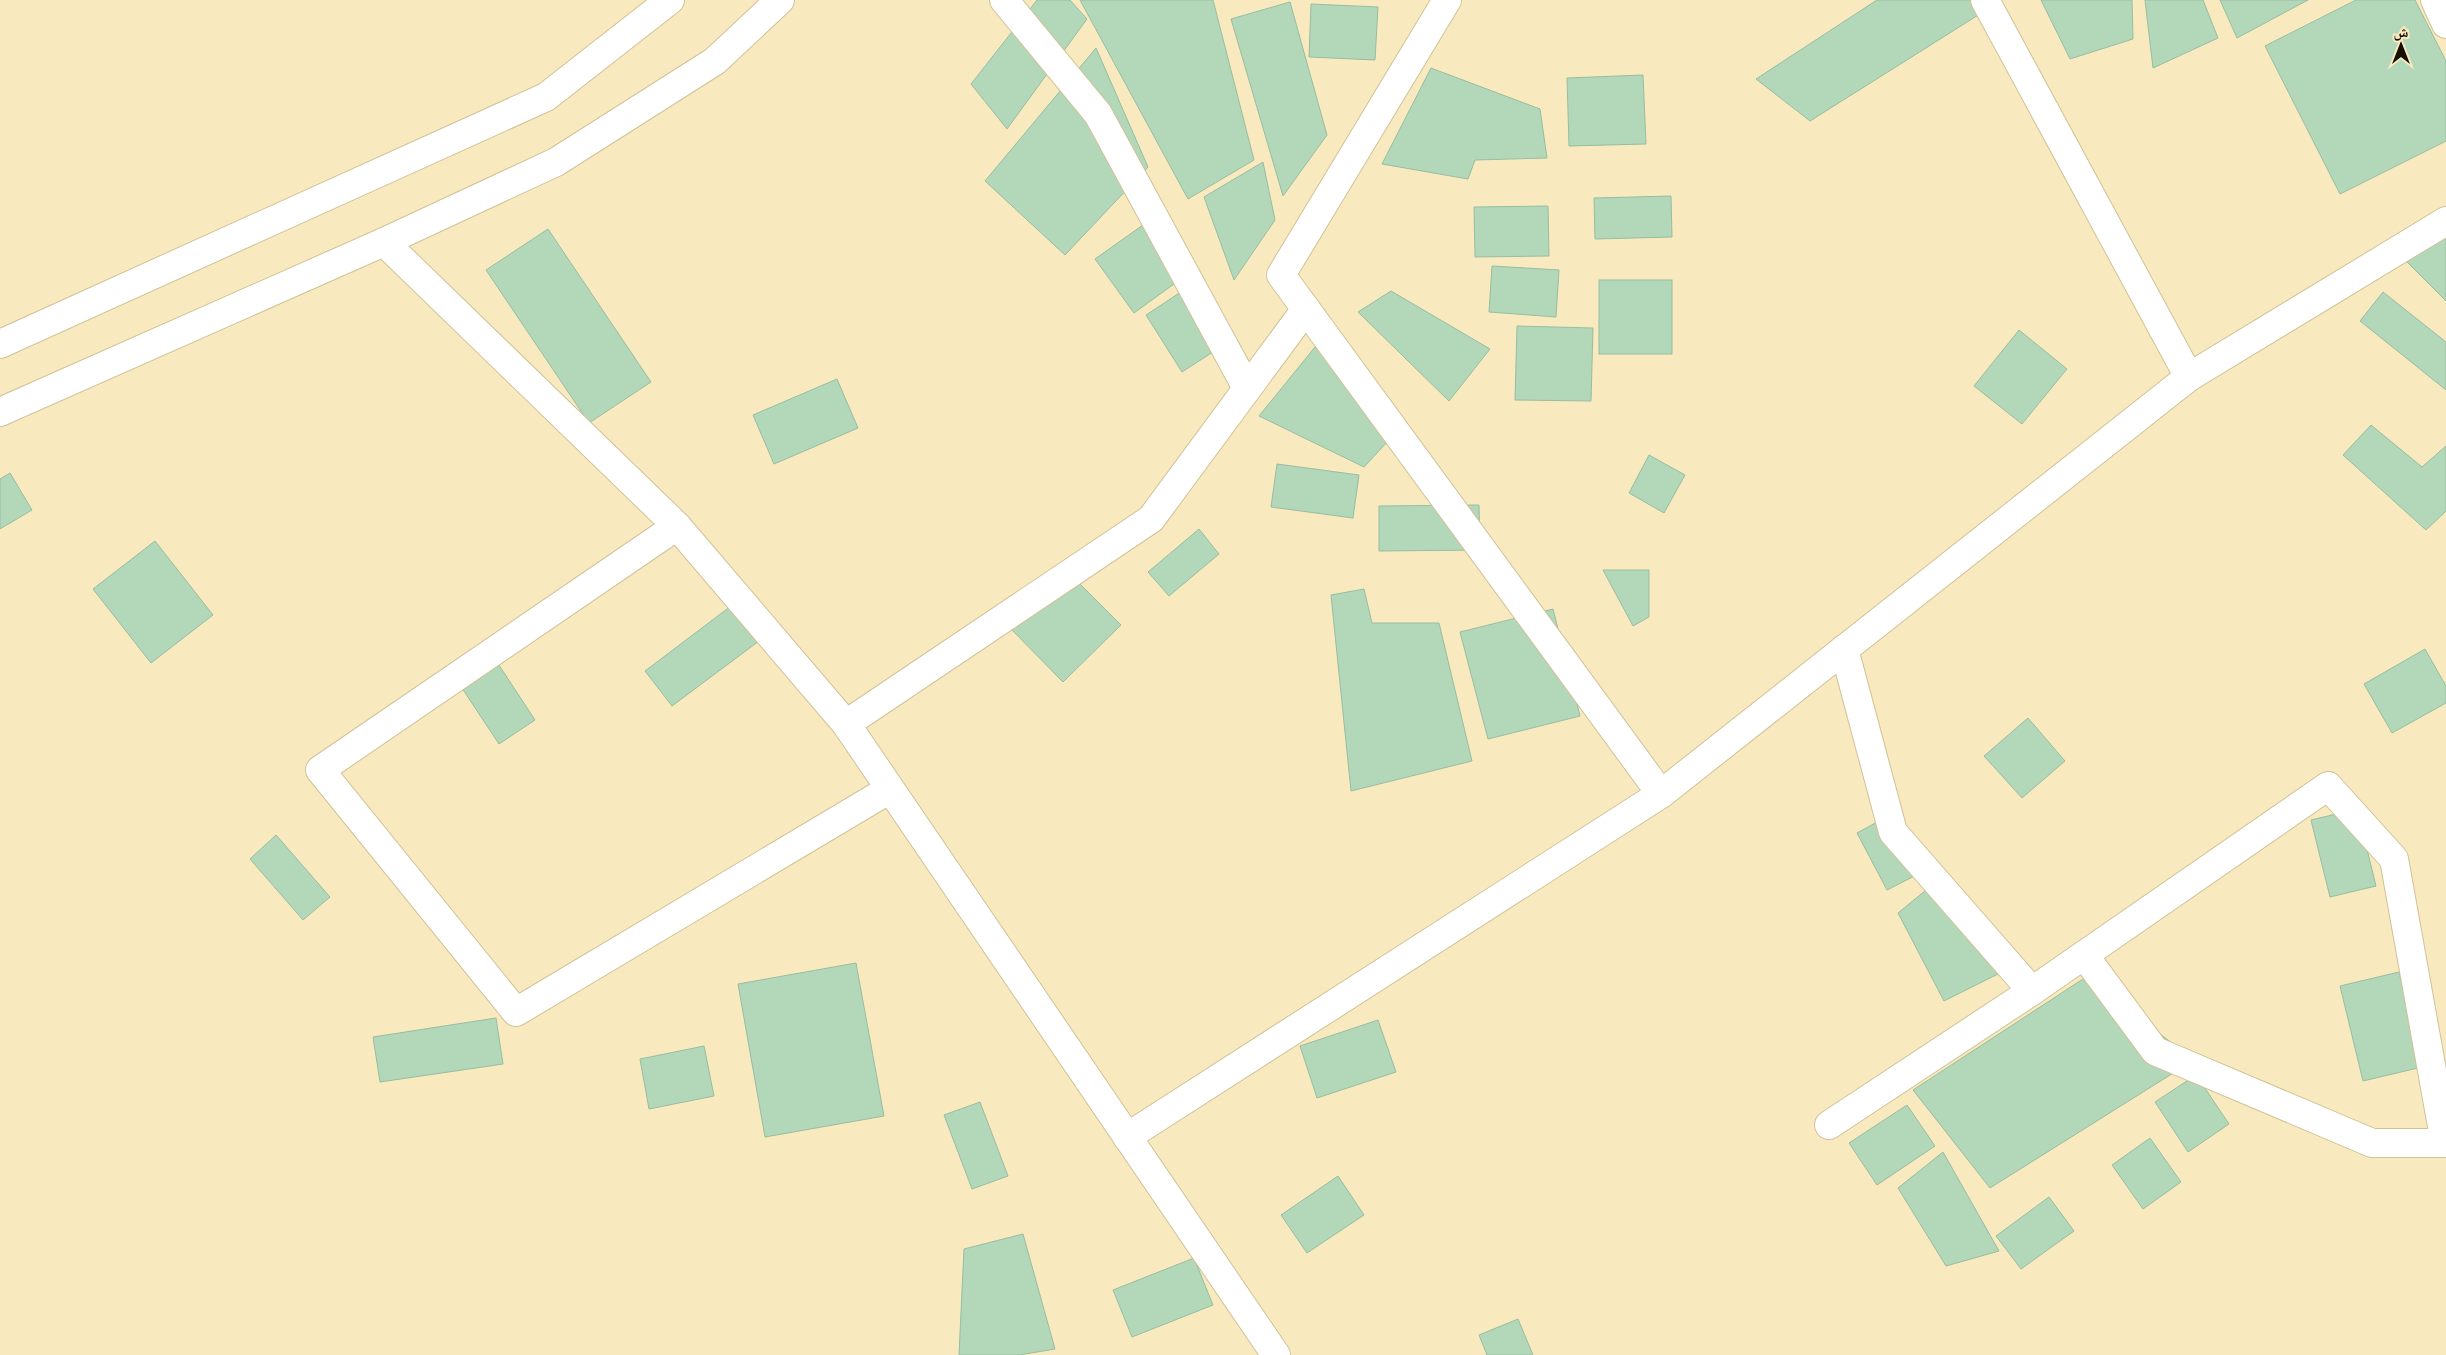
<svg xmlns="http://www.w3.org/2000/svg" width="2446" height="1355" font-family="Poppins,'Noto Naskh Arabic',sans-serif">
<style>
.building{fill:#b2d7b9;stroke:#98bda0}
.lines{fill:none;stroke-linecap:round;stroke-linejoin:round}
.minor-casing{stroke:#d0c298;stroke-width:30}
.tertiary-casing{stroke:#d0c298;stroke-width:30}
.minor{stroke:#fff;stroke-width:28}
.tertiary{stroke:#fff;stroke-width:28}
</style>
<rect width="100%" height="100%" fill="#f8e9bf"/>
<g class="building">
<path d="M1037,0H1070L1087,19L1007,129L971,84Z"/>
<path d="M1080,0H1213L1254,160L1188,199Z"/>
<path d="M1877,0H1986L1991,7L1810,121L1756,79Z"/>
<path d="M2041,0H2132L2133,39L2070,59Z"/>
<path d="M2145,0H2203L2218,38L2153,68Z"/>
<path d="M2220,0H2308L2237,38Z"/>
<path d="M2356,0H2415L2446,61V141L2340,194L2265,46Z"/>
<path d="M1290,2L1327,135L1283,196L1231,19Z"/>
<path d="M1311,4L1378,7L1375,60L1309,57Z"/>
<path d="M1096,48L1148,167L1065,255L985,181Z"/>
<path d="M1431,68L1540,109L1547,158L1475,160L1468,179L1382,164Z"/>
<path d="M1643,75L1646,144L1569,146L1567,78Z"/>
<path d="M1263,162L1275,220L1234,280L1204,197Z"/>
<path d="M1671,196L1672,237L1595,239L1594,198Z"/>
<path d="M1548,206L1549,256L1475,257L1474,207Z"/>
<path d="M1157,215L1196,268L1134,313L1095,259Z"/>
<path d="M548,229L651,382L589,423L486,270Z"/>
<path d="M2446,237V301L2400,255Z"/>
<path d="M1492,266L1559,270L1556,317L1489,312Z"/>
<rect x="1599" y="280" width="73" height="74"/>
<path d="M1196,282L1233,339L1182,372L1146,315Z"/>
<path d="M1391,291L1490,349L1449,401L1358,312Z"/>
<path d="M2383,292L2446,342V390L2360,321Z"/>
<path d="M1517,326L1593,328L1591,401L1515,400Z"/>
<path d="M2019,330L2067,369L2022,424L1974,386Z"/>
<path d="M1315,347L1402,426L1364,467L1259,416Z"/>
<path d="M837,379L858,428L774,464L753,415Z"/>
<path d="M2371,425L2422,467L2446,446V511L2426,530L2343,455Z"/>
<path d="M1649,455L1685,475L1664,513L1629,493Z"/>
<path d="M1277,464L1359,475L1353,518L1271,507Z"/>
<path d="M10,473L32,510L0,529V479Z"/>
<path d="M1479,505L1480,550L1379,551V506Z"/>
<path d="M1199,529L1219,554L1169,596L1148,572Z"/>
<path d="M155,541L213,615L151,663L93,589Z"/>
<path d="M1603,570H1649V617L1633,626Z"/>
<path d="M1069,573L1121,625L1063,682L1012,630Z"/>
<path d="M1364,589L1372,623H1439L1472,761L1351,791L1331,595Z"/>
<path d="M731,606L759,641L672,706L645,671Z"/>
<path d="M1553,609L1580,716L1488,739L1460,632Z"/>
<path d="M2425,649L2446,686V703L2392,733L2364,684Z"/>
<path d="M489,650L535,720L499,744L452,673Z"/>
<path d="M2028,718L2065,761L2022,798L1984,756Z"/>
<path d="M2357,809L2376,886L2330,897L2311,820Z"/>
<path d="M1897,811L1928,869L1887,890L1857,833Z"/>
<path d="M276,835L330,897L303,920L250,859Z"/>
<path d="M1936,882L2008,969L1944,1001L1898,913Z"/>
<path d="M856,963L884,1116L765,1137L738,984Z"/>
<path d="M2399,972L2422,1067L2363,1081L2340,986Z"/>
<path d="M2086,977L2194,1060L1990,1188L1913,1090Z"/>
<path d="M496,1018L503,1064L380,1082L373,1037Z"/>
<path d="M1378,1020L1396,1072L1317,1098L1300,1046Z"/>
<path d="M704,1046L714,1096L649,1109L640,1059Z"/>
<path d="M2196,1075L2229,1124L2188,1152L2155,1102Z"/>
<path d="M980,1102L1008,1176L972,1189L944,1115Z"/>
<path d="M1907,1105L1935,1146L1877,1185L1849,1143Z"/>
<path d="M2150,1138L2181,1182L2143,1209L2112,1165Z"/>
<path d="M1943,1152L1999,1251L1946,1266L1898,1188Z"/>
<path d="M1338,1176L1364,1215L1307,1253L1281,1215Z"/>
<path d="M2049,1197L2074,1231L2021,1269L1996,1236Z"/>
<path d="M1023,1234L1055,1349L1019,1355H959L964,1249Z"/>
<path d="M1194,1258L1213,1305L1132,1337L1113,1290Z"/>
<path d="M1518,1319L1533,1355H1487L1479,1335Z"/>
</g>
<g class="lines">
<g class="minor-casing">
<g id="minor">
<path d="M1004,0L1098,114L1247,388"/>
<path d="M1447,0L1281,275L1661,794L2189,377"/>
<path d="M1985,0L2189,377L2446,221"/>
<path d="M384,242L677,526L846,724L1276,1355"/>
<path d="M677,526L320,770L516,1012L890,789"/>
<path d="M1844,649L1893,832L2032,991L2084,955"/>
<path d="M846,724L1151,519L1306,309"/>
<path d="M1829,1125L2032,991"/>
<path d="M1127,1137L1661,794"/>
<path d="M2445,1143L2394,859L2328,786L2084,955L2155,1051L2372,1143H2446"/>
</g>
</g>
<g class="tertiary-casing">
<g id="tertiary">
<path d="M2435,0L2446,24"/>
<path d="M0,344L546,97L670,0"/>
<path d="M0,412L384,242L556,162L715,61L780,0"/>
</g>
</g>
<use href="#minor" class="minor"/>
<use href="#tertiary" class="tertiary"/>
</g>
<g transform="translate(2401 45)" stroke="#f8e9bf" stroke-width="4" paint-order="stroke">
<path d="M0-4L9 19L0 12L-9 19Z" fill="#151003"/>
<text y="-8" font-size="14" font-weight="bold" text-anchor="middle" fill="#151003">ش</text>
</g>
</svg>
